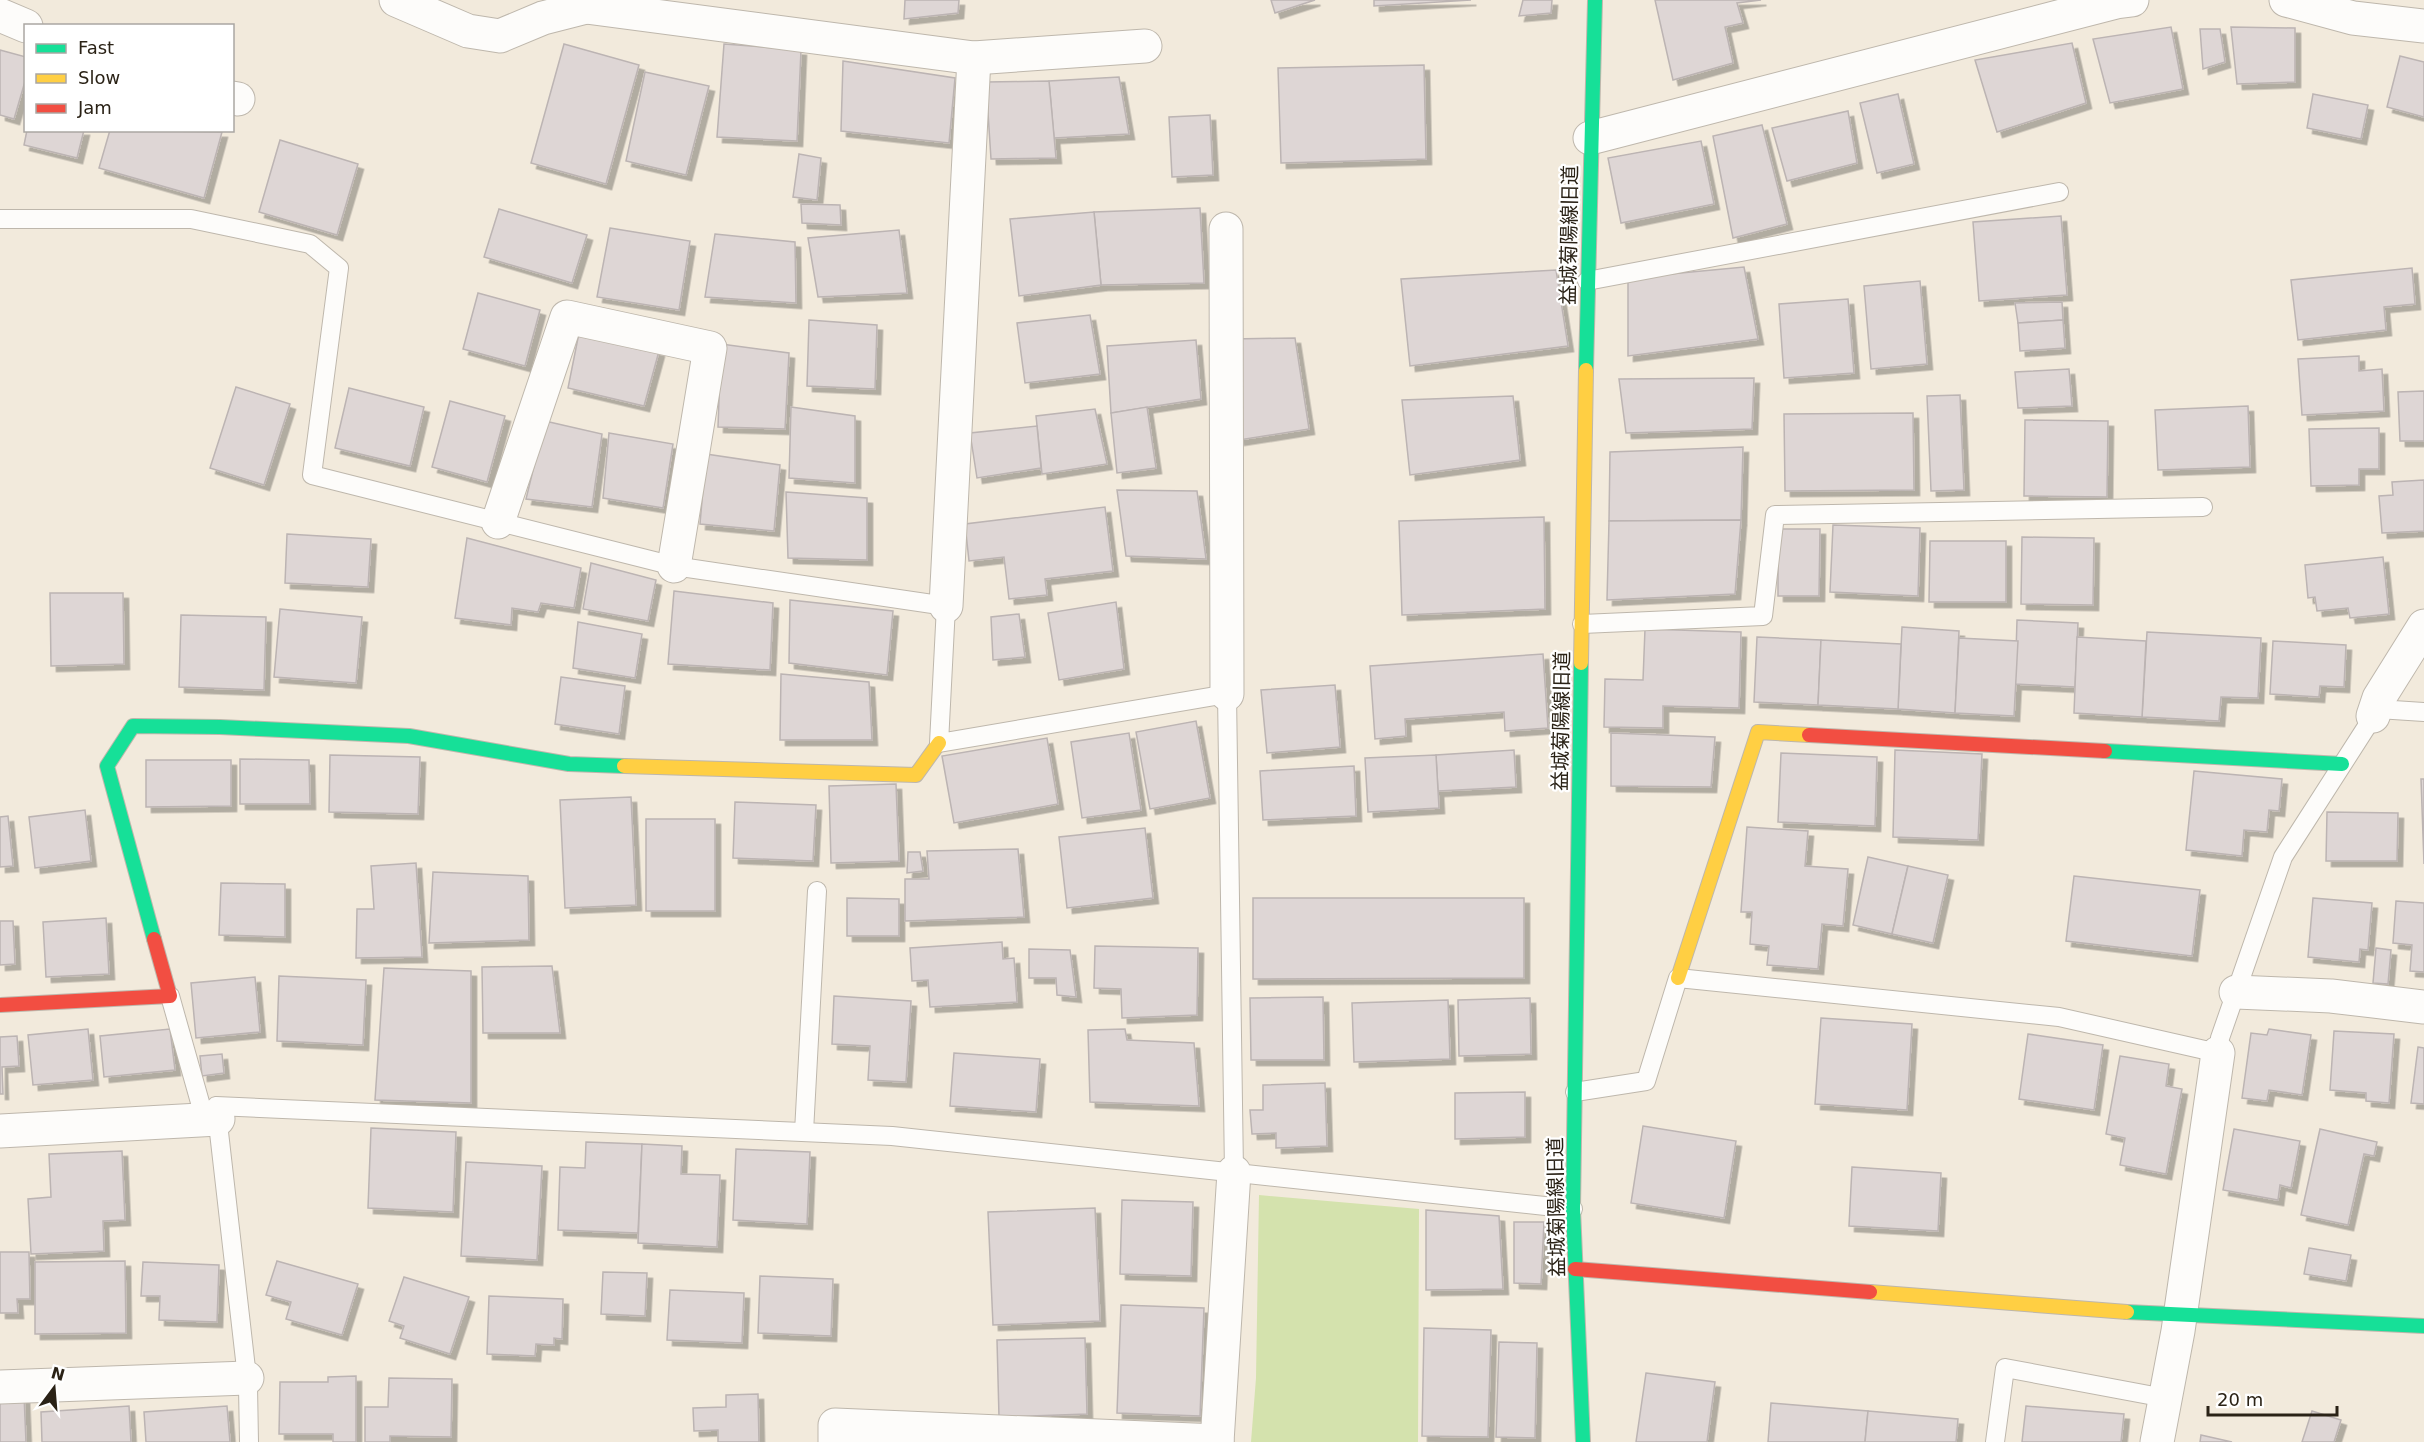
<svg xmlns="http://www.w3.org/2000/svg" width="2424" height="1442" font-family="'DejaVu Sans','Noto Sans JP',sans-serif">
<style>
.green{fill:#d4e2ad}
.building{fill:#ded6d5;stroke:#bcb4b3;stroke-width:1.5;filter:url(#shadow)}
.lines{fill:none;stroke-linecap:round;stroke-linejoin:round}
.lane-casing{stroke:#beb7ac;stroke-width:20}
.street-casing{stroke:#beb7ac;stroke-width:35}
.fast-casing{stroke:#beb7ac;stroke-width:16}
.slow-casing{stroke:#beb7ac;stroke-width:16}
.jam-casing{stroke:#beb7ac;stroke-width:16}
.lane{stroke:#fdfcfa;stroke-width:18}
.street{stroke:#fdfcfa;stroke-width:33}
.fast{stroke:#16e098;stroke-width:14}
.slow{stroke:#ffcf43;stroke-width:14}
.jam{stroke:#f24e42;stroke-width:14}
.labels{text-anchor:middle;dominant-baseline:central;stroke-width:4.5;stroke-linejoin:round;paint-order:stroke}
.street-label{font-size:20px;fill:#2a2216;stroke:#fff}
</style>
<defs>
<filter id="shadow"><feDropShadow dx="5.5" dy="5.5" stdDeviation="0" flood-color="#0004"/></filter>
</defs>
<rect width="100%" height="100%" fill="#f2eadc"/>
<path class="green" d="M1259,1195L1419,1209L1418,1442H1251L1256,1378Z"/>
<g class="building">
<path d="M905,0H959L958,13L904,19Z"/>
<path d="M1271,0H1315L1275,13Z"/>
<path d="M1374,0H1471L1374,6Z"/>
<path d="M1523,0H1552L1551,13L1519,16Z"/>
<path d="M1655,0H1761L1737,3L1743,23L1725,27L1733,63L1673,80Z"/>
<path d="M2171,27L2183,89L2110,103L2093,39Z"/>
<path d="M2231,27L2295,28V82L2237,84Z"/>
<path d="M2200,29H2220L2225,62L2203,69Z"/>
<path d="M2072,43L2086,103L1997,132L1975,60Z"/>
<path d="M564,44L639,65L606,184L531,163Z"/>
<path d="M724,44L801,50L797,141L717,137Z"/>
<path d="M0,50L26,57V78L14,119L0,115Z"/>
<path d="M2400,56L2424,62V117L2387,107Z"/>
<path d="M843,61L955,78L949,143L841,131Z"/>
<path d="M1424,65L1426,159L1281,163L1278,68Z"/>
<path d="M645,72L709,86L686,175L626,161Z"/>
<path d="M1119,77L1129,134L1054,138L1049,81Z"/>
<path d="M1049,81L1056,158L991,159L986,82Z"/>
<path d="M1898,94L1914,164L1877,173L1860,103Z"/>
<path d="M2313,94L2368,105L2361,139L2307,128Z"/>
<path d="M1848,111L1857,163L1787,181L1772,128Z"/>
<path d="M1210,115L1213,175L1172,177L1169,117Z"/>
<path d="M1762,125L1787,224L1733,238L1713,136Z"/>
<path d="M27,130H84L77,158L24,145Z"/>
<path d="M110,130L222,132L204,198L99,168Z"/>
<path d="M280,140L358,164L337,235L259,212Z"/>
<path d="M1701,141L1714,204L1621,223L1608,158Z"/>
<path d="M799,154L821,158L817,200L793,197Z"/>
<path d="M801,204L840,205L841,225L802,223Z"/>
<path d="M1200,208L1204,283L1101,285L1094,212Z"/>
<path d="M499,209L587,235L572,283L484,257Z"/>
<path d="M1094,212L1101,285L1019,296L1010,219Z"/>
<path d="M2061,216L2067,295L1979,301L1973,222Z"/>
<path d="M610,228L690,241L679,310L597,297Z"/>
<path d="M899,230L907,293L818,297L808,238Z"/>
<path d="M715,234L795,242L796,303L705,297Z"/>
<path d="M1744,267L1758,339L1628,356V278Z"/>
<path d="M2412,268L2415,304L2384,307L2386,330L2298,340L2291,280Z"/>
<path d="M1556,270L1568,346L1410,366L1401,279Z"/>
<path d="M1920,281L1927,364L1871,369L1864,286Z"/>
<path d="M478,293L540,310L525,366L463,349Z"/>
<path d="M1848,299L1854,373L1784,378L1779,304Z"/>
<path d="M2062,302L2063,320L2018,323L2015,303Z"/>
<path d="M1090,315L1100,374L1025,383L1017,323Z"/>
<path d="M809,320L877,325L875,389L807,386Z"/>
<path d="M2063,320L2065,348L2020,351L2018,323Z"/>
<path d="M579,333L659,351L644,406L568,388Z"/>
<path d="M1295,338L1309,429L1239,440L1232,339Z"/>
<path d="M1196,340L1201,399L1111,413L1107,346Z"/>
<path d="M721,344L789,353L785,429L718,427Z"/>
<path d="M2359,356V371L2382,369L2384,411L2302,415L2298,359Z"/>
<path d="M2069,369L2072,406L2018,408L2015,372Z"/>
<path d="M1754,378L1752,429L1626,433L1619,379Z"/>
<path d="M236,387L290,404L264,485L210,468Z"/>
<path d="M349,388L424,407L410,466L335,448Z"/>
<path d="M2424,391V441H2400L2398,392Z"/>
<path d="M1960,395L1964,490L1931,491L1927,396Z"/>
<path d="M1513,396L1520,460L1410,475L1402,400Z"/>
<path d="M450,401L505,416L487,482L432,467Z"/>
<path d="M2248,406L2250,467L2158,470L2155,410Z"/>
<path d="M791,407L855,416V483L789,478Z"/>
<path d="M1147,407L1156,468L1117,473L1111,413Z"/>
<path d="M1095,409L1107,464L1042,474L1036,416Z"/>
<path d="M1913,413L1914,490L1785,491L1784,414Z"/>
<path d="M2025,420L2108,421L2107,497L2024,496Z"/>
<path d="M545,421L602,434L592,507L526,499Z"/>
<path d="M1037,426L1041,468L977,478L970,433Z"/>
<path d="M2379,428V469H2359V485L2311,486L2309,429Z"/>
<path d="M609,433L673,444L663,508L603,498Z"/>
<path d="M1743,447L1741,520L1609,521L1610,452Z"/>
<path d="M706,454L780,465L774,531L700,524Z"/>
<path d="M2424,480V531L2382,533L2379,496L2393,495L2392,482Z"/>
<path d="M1117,490L1197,491L1206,559L1126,556Z"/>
<path d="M786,492L867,498V560L788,558Z"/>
<path d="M1105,507L1113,571L1045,579L1047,595L1009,599L1004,557L969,561L965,524Z"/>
<path d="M1544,517L1545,609L1402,615L1399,521Z"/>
<path d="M1741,520L1735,594L1607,600L1609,521Z"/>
<path d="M1833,525L1920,528L1918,596L1830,592Z"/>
<path d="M1778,529H1820L1819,596H1778Z"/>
<path d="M287,534L371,539L368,587L285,583Z"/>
<path d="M2022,537L2094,538L2093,605L2021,604Z"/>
<path d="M467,538L581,568L574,608L541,603L538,612L512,608L511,625L455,618Z"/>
<path d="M1930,541H2006V602H1929Z"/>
<path d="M2383,557L2389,614L2350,618L2348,608L2317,611L2315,597L2308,598L2305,565Z"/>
<path d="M591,563L656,580L648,621L583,609Z"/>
<path d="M674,591L773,603L770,670L668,664Z"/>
<path d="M50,593H123L124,664L51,666Z"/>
<path d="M790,600L893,611L887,675L789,663Z"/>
<path d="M1116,602L1124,669L1059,680L1048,613Z"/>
<path d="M280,609L362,617L356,683L274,677Z"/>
<path d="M1019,614L1025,657L993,660L991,617Z"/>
<path d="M181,615L266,617L264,690L179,687Z"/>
<path d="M2017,620L2078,623L2075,687L2015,684Z"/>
<path d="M578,622L642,634L635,678L573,668Z"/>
<path d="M1902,627L1959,631L1955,713L1898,709Z"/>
<path d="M1645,629L1741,632L1739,708L1663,706V728L1604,727L1605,679L1643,680Z"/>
<path d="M2147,632L2261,638L2258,698L2221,697L2219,721L2142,717Z"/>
<path d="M1757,637L1821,640L1818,705L1754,702Z"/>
<path d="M2077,637L2146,641L2142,717L2074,713Z"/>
<path d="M1959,638L2018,641L2014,716L1955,713Z"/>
<path d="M1821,640L1901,644L1898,709L1818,705Z"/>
<path d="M2273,641L2346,645L2344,687L2320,686L2319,697L2270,694Z"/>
<path d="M1543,654L1548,728L1505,731L1504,712L1405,719L1406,736L1375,739L1370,666Z"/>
<path d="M781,674L869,682L872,740H780Z"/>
<path d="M561,677L625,686L619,734L555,724Z"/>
<path d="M1335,685L1340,747L1267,753L1261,690Z"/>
<path d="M1196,721L1210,798L1150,809L1136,732Z"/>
<path d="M1129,733L1141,810L1082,818L1071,742Z"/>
<path d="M1611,733L1715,737L1711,787L1611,786Z"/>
<path d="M1047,738L1058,804L954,823L942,756Z"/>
<path d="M1514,750L1516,787L1438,791L1436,755Z"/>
<path d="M1895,750L1982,754L1978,840L1893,837Z"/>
<path d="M1781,753L1877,757L1875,826L1778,822Z"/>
<path d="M330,755L420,757L418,814L329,812Z"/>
<path d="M1436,755L1439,808L1368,812L1365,758Z"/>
<path d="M240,759L309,760L310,804H240Z"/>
<path d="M146,760H231V806L146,807Z"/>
<path d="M1354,766L1356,816L1263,820L1260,771Z"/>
<path d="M2194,771L2282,779L2279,811L2269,810L2267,832L2244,830L2242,856L2186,850Z"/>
<path d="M2421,779H2424V864Z"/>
<path d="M896,784L899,861L831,863L829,786Z"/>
<path d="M631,797L636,905L565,908L560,800Z"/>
<path d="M735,802L816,805L813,861L733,858Z"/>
<path d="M85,810L91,861L35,868L29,817Z"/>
<path d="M2327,812L2398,813L2397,861H2326Z"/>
<path d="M8,816L13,866L0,867V817Z"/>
<rect x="646" y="819" width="69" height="92"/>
<path d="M1747,827L1808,831L1805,866L1848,869L1843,926L1822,924L1818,969L1767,965L1769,946L1750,944L1752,912H1741Z"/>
<path d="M1145,828L1153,898L1067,908L1059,837Z"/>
<path d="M1018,849L1024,917L905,921V879H929L927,851Z"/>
<path d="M908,852H920L923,871L907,873Z"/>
<path d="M1868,857L1908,866L1892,934L1853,925Z"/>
<path d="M416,863L422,957L356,958L357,909H374L371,866Z"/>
<path d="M1908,866L1948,875L1933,943L1892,934Z"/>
<path d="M433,872L528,876L529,940L429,943Z"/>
<path d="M2074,876L2200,890L2192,956L2066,941Z"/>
<path d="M221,883L285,884V937L219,935Z"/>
<path d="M847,898L899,899V936H847Z"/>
<path d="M1253,898H1524V978L1253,979Z"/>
<path d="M2313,898L2372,903L2368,950L2360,949L2359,962L2308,957Z"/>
<path d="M2396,901L2424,903V972L2410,971L2412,945L2393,943Z"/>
<path d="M106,918L109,974L46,977L43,922Z"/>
<path d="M0,921H13L15,964L0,965Z"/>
<path d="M1002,942L1003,959L1014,958L1017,1002L930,1007L928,980L912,981L910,948Z"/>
<path d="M1095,946L1198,948L1197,1015L1122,1018L1121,989L1094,988Z"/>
<path d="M2376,948L2391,950L2388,984L2373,983Z"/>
<path d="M1029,949L1070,950L1076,997L1057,995L1056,978H1029Z"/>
<path d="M552,966L560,1033H483L482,967Z"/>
<path d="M384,968L471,971V1103L375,1100Z"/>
<path d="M279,976L366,980L363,1045L277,1041Z"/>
<path d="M255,977L260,1032L196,1038L191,983Z"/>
<path d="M834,996L911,1001L906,1082L868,1080L870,1046L832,1044Z"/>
<path d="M1323,997L1324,1060H1251L1250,998Z"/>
<path d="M1530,998L1531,1054L1459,1056L1458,1000Z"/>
<path d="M1448,1000L1450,1059L1354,1062L1352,1003Z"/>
<path d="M1821,1018L1912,1024L1907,1110L1815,1104Z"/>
<path d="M88,1029L93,1080L33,1085L28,1035Z"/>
<path d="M170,1029L175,1070L104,1077L100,1036Z"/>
<path d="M1125,1029L1127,1040L1194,1043L1199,1106L1090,1102L1088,1030Z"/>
<path d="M2269,1029L2311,1035L2302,1095L2269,1090L2267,1101L2242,1098L2251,1033L2267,1035Z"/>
<path d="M2334,1031L2394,1034L2389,1103L2366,1101V1093L2330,1090Z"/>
<path d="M2028,1034L2103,1045L2094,1110L2019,1099Z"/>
<path d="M17,1036L19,1066L2,1067L3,1094H0V1037Z"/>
<path d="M2418,1047L2424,1048V1104L2411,1103Z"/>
<path d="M954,1053L1040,1059L1036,1112L950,1106Z"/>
<path d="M222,1054L224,1073L202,1076L200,1056Z"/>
<path d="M2120,1056L2169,1064L2166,1086L2182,1089L2166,1174L2120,1165L2125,1138L2106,1134Z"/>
<path d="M1325,1083L1327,1146L1276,1148V1133L1252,1134L1250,1110H1263V1085Z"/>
<path d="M1525,1092V1137L1455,1139V1093Z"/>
<path d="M1643,1126L1736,1141L1724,1218L1631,1203Z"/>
<path d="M371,1128L456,1132L453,1212L368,1208Z"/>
<path d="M2234,1129L2300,1141L2291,1188L2280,1185L2278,1200L2223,1190Z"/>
<path d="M2320,1129L2377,1142L2374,1156L2364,1154L2348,1225L2301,1215Z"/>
<path d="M586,1142L642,1144L638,1233L558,1230L560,1167L585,1168Z"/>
<path d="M642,1144L682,1146L681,1174L720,1175L717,1247L638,1243Z"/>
<path d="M736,1149L810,1152L807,1224L733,1220Z"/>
<path d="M122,1151L125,1220L103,1221L104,1251L31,1254L28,1199L51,1197L49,1154Z"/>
<path d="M466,1162L542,1166L537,1260L461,1256Z"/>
<path d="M1852,1167L1941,1173L1938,1231L1849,1226Z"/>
<path d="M1122,1200L1193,1202L1191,1276L1120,1274Z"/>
<path d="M1095,1208L1100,1321L993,1325L988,1212Z"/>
<path d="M1426,1210L1499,1216L1503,1289L1426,1290Z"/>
<path d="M1514,1222H1544L1541,1284L1514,1283Z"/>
<path d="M2309,1248L2351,1255L2346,1281L2304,1274Z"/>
<path d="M0,1252H29L30,1299H17L18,1313H0Z"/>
<path d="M125,1261L126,1333L35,1334V1262Z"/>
<path d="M277,1261L358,1284L342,1335L286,1319L291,1302L266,1295Z"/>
<path d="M143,1262L219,1265L217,1322L159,1320L160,1296H141Z"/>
<path d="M603,1272L647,1273L645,1316L601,1314Z"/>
<path d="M760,1276L833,1279L831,1336L758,1333Z"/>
<path d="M404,1277L469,1297L450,1354L400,1338L404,1326L389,1321Z"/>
<path d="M670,1290L744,1293L742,1343L667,1340Z"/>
<path d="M489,1296L563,1299L562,1339L554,1338V1345L536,1344L535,1356L487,1354Z"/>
<path d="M1121,1305L1204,1308L1200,1416L1117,1413Z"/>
<path d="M1424,1328L1491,1330L1488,1437L1422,1436Z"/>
<path d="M1085,1338L1087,1414L999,1417L997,1340Z"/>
<path d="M1499,1342L1537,1343L1535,1438L1496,1437Z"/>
<path d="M1646,1373L1715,1382L1707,1442H1636Z"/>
<path d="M356,1376V1442H333V1434H279L280,1382H328V1377Z"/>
<path d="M389,1378L452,1379L451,1437L390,1436V1442H365V1407H388Z"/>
<path d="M758,1394L759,1442H718V1430L694,1431L693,1408L726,1407V1395Z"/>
<path d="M24,1395L26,1442H0V1396Z"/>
<path d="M1771,1403L1868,1411L1865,1442H1768Z"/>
<path d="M129,1406L131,1442H42L41,1412Z"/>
<path d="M227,1406L230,1442H146L144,1412Z"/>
<path d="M2026,1406L2124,1414L2121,1442H2022Z"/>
<path d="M1868,1411L1958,1419L1956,1442H1865Z"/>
<path d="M2312,1411L2341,1420L2334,1442H2302Z"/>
<path d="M2201,1435L2232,1442H2200Z"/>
</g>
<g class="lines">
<g class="lane-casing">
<g id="lane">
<path d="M0,219H191L310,244L339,268L312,475L674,566L946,606L939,743L1227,694L1234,1172"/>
<path d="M1587,281L2059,192"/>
<path d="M1582,624L1763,616L1775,515L2203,507"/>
<path d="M170,996L205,1120"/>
<path d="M1575,1092L1646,1081L1678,978L2059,1017L2218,1053L2220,1038L2283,857L2378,709L2424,712"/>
<path d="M804,1132L817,891"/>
<path d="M249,1442L248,1386L216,1106L892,1136L1573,1209"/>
<path d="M1995,1442L2005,1368L2165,1398"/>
</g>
</g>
<g class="street-casing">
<g id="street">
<path d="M396,0L468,31L500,36L543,18L586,7"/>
<path d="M587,0L586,7L974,58L1145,46"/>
<path d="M2286,0L2353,18L2424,26"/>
<path d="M0,15L26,26"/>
<path d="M232,98L238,99"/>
<path d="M1590,138L2116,2L2132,0"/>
<path d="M1226,229L1227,694"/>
<path d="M498,522L567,317L710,348L674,566"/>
<path d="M946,606L974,58"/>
<path d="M2373,716L2379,698L2424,626"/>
<path d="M2236,992L2331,996L2424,1007"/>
<path d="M0,1131L218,1119"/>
<path d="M0,1387L247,1378"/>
<path d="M835,1442V1425L1217,1441"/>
<path d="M1217,1442L1234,1172"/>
<path d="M2157,1442L2178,1331L2218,1053"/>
</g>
</g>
<g class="fast-casing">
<g id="fast">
<path d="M1586,370L1595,0"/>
<path d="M1581,663L1573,1209L1583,1442"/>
<path d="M2105,751L2342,764"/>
<path d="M154,939L107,766L133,726L220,727L409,736L569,764L624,766"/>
<path d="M2127,1312L2424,1326"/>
</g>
</g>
<g class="slow-casing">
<g id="slow">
<path d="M1581,663L1586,370"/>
<path d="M624,766L916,775L939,743"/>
<path d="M1678,978L1758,732L1809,735"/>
<path d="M1870,1292L2127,1312"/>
</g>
</g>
<g class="jam-casing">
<g id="jam">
<path d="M1809,735L2105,751"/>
<path d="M0,1005L170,996L154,939"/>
<path d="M1575,1269L1870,1292"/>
</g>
</g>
<use href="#lane" class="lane"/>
<use href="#street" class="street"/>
<use href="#fast" class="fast"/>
<use href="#slow" class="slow"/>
<use href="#jam" class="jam"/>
</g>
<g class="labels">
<g class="street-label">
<text transform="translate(1569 235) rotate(-89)">益城菊陽線旧道</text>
<text transform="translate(1561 721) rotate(-89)">益城菊陽線旧道</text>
<text transform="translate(1556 1207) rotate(-91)">益城菊陽線旧道</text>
</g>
</g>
<rect x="24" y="24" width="210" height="108" fill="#ffffff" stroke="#aaa7a2" stroke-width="1.5"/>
<rect x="36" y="44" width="30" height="9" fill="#16e098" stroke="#aaa7a2" stroke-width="1.5"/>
<text x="78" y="54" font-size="18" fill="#2a2216">Fast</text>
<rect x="36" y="74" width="30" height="9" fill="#ffcf43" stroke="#aaa7a2" stroke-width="1.5"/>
<text x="78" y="84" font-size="18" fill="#2a2216">Slow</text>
<rect x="36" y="104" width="30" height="9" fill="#f24e42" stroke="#aaa7a2" stroke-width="1.5"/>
<text x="78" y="114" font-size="18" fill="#2a2216">Jam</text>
<g transform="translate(54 1388) rotate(16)" stroke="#ffffff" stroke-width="4.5" paint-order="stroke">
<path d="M0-4.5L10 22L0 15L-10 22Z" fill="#2a2216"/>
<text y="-9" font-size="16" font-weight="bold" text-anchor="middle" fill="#2a2216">N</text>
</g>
<path d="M2208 1406v9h129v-9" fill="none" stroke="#2a2216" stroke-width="3"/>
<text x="2217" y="1406" font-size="18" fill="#2a2216" stroke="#ffffff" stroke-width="4.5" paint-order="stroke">20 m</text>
</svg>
